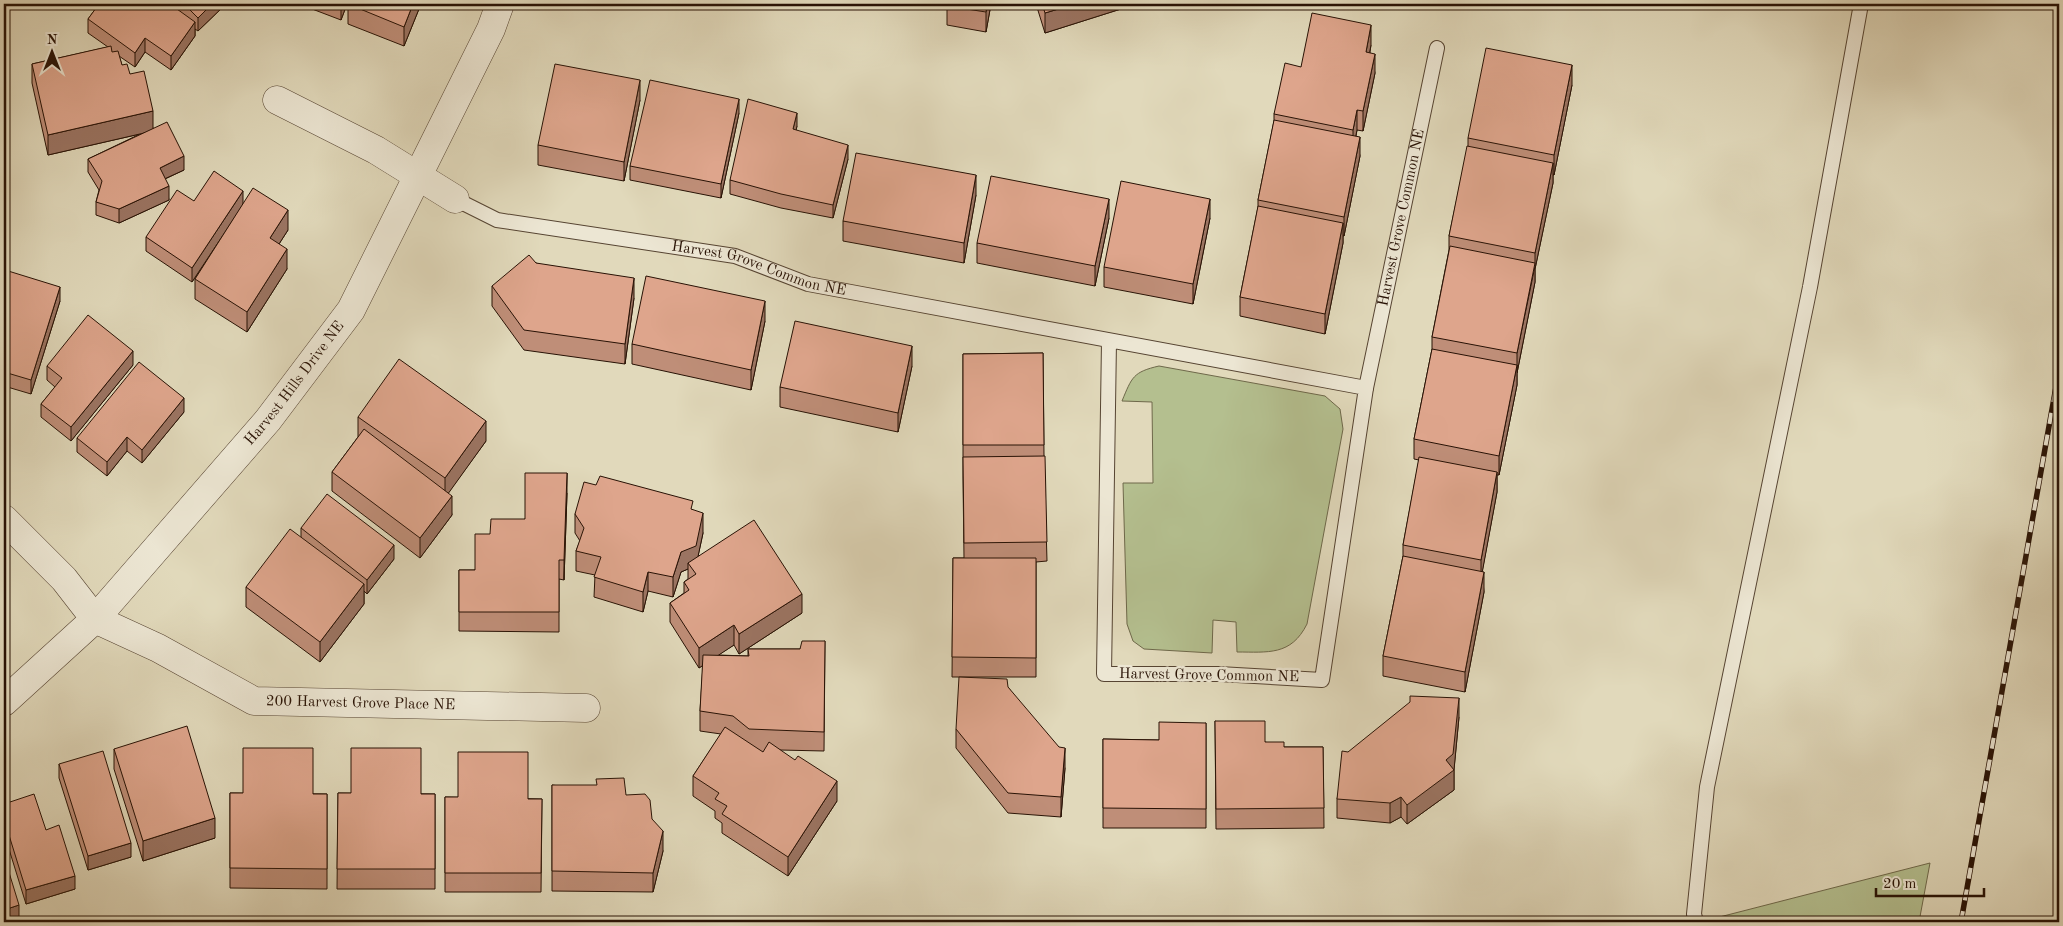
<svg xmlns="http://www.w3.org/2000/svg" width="2063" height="926" font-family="'Old Standard TT',serif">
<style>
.green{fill:#b4bf8f;stroke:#6e684a}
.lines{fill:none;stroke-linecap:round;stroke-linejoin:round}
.service-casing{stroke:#564432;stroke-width:16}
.minor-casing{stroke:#564432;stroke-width:29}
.tertiary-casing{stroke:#564432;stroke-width:29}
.service{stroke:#ece6d3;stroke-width:14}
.minor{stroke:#ece6d3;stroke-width:28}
.tertiary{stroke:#ece6d3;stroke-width:28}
.rail-casing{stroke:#281205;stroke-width:5.5}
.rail{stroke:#ece6d3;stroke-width:4;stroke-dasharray:11;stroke-linecap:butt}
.wall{fill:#bf8e78;stroke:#281205}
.shaded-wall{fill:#9b7462;stroke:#281205}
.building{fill:#dea58c;stroke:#281205}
.labels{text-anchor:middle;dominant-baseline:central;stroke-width:5;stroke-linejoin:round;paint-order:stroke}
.street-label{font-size:15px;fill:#281205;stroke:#ece6d3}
</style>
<rect width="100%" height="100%" fill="#e1d9bb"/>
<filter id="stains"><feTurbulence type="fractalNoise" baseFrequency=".004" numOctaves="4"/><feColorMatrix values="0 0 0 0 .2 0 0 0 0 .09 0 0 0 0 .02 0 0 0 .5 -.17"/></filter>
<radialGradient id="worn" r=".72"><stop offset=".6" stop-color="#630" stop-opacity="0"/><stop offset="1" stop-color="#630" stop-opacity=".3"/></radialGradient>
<g class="green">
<path d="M1159,366L1325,396L1340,409L1343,429L1307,624C1291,656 1268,652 1237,652L1236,622L1213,620L1212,653L1144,649L1133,641L1127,624L1123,483H1153L1152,402L1122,401C1132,377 1133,372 1159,366Z"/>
<path d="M1930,863L1919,922H1700Z"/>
</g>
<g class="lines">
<g class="service-casing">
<g id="service">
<path id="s1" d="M455,199L497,220L735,256L808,284L1366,388L1322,680L1219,674H1104L1109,341"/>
<path id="s2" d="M1366,388L1437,48"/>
<path d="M1696,922L1694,914L1707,787L1810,287L1861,4"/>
</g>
</g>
<g class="minor-casing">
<g id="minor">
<path d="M277,100L376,150L455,199"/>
<path id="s3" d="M4,519L64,579L95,619L158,648L254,701L586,708"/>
</g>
</g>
<g class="tertiary-casing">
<g id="tertiary">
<path id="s4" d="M4,702L95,619L268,420L351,310L491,29L500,4"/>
</g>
</g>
<use href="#service" class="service"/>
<use href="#minor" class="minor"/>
<use href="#tertiary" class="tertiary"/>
<g class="rail-casing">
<path id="rail" d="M1961,922L2059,370"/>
</g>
<use href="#rail" class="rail"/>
</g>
<g class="wall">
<path d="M99,4H226L198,31L195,29V36L171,70L145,52L135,67L119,56L122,65L130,74L153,128L184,170L165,179L169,200L119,223L96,215V202L99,190L88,172V159L140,134L48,155L32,83V64L108,47L88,33V19Z"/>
<path d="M299,4H347L341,20Z"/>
<path d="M348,4H421L404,46L348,24Z"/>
<path d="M916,4H991L986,32L947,25V9Z"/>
<path d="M1036,4H1124V8L1045,33Z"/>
<path d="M1371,45L1370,52L1375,73L1363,131L1357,130L1356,136L1360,156L1344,236H1343V243L1325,334L1240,316V297L1258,207V200L1274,121V114L1301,67Z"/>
<path d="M1572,85L1554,175H1553V183L1535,269V282L1517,373V385L1499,475H1497V492L1482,572L1484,592L1465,692L1383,676V656L1403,556V545L1419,460L1414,459V439L1432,349V337L1449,250V236L1468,146V138Z"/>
<path d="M640,100L624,181L538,165V145Z"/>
<path d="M739,113L721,198L630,180V166Z"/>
<path d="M797,126L796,130L848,159L833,218L781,208L730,194V180Z"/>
<path d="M976,195L964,263L843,241V221Z"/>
<path d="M194,201L243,204L288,230L279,244L287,269L247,332L195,299V279L219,241L192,282L146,251V237Z"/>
<path d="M1109,218L1095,286L977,263V243Z"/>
<path d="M1210,218L1193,304L1104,287V267Z"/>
<path d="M536,263L634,298L625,364L524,350L492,306V286Z"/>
<path d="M4,273L60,301L31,394L4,386Z"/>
<path d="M765,321L751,390L632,364V344Z"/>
<path d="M1043,353L1044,456L1047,561L1036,562V677H952L953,558H964L963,477V354Z"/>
<path d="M133,365L71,441L41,417V404L55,387L47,380V366Z"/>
<path d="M912,366L898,432L780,407V387Z"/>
<path d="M184,412L142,463L127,451L107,476L77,452V438Z"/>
<path d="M358,417L486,441L448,493L452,515L420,558L332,491V472L358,437Z"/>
<path d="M596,485L693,510L703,533L698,556L802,613L739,654L734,645L718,655L748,656V649H800L825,641L824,751L780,750L837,801L788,876L722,833V823L715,818V811L693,796V776L721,734L700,731V711L703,665L699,668L670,622V603L684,593V582L688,579V569L681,572L673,597L648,591L643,612L594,597L595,575L576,571V551L580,541L575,533V514Z"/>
<path d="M567,493L564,580L559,579V632L459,631V570H475L490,534L525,519Z"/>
<path d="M301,528L394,559L367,594L364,591V604L320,662L246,607V587L301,537Z"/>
<path d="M1008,687L1065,768L1061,817L1008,813L956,748V729Z"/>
<path d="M1459,717L1454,769V790L1407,824L1401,817L1390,823L1337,818V799L1348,752Z"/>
<path d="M1215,721L1265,742L1284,747H1323L1324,828L1216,829Z"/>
<path d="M1206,723V828H1103V739L1159,740Z"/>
<path d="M114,749L215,838L143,861L114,769Z"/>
<path d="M59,764L131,857L88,870L59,778Z"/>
<path d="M552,785L626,795L652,819L663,851L653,892L552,891Z"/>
<path d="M230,793L327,794V889L230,888Z"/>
<path d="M338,793L435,794V889H337Z"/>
<path d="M445,797L542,799L541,892H445Z"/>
<path d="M4,804L46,830L75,889L26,904L4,833Z"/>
</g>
<g class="shaded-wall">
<path d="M212,4H226L198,31V18Z"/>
<path d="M342,4H347L341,20V6Z"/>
<path d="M413,4H421L404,46V27Z"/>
<path d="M987,4H991L986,32V12Z"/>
<path d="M1075,4H1124V8L1045,33V13Z"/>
<path d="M195,22V36L171,70V56Z"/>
<path d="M1371,25V45L1366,71V52Z"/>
<path d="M145,38V52L135,67V53Z"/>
<path d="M1375,54V73L1363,131V111Z"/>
<path d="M1572,65V85L1554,175V155Z"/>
<path d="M640,80V100L624,181V162Z"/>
<path d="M739,99V113L721,198V184Z"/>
<path d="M1357,110V130L1353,150V130Z"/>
<path d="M153,111V131L48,155V135Z"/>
<path d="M797,113V126L793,143V129Z"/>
<path d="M1360,137V156L1344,236V217Z"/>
<path d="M848,145V159L833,218V205Z"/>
<path d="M184,156V170L160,181V168Z"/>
<path d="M1553,163V183L1535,269V282L1517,373V353L1535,266V253Z"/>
<path d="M976,175V195L964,263V243Z"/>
<path d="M169,186V200L119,223V209Z"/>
<path d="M243,191V205L192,282V268Z"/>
<path d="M1109,199V218L1095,286V266Z"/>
<path d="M1210,199V218L1193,304V284Z"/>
<path d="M288,210V230L270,258V238Z"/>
<path d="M1343,223V243L1325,334V314Z"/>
<path d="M287,249V269L247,332V312Z"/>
<path d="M634,278V298L625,364V344Z"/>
<path d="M60,287V301L31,394V380Z"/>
<path d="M765,301V321L751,390V370Z"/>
<path d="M912,346V366L898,432V413Z"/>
<path d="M133,351V365L71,441V427Z"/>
<path d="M1517,365V385L1499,475V456Z"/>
<path d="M184,398V412L142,463V450Z"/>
<path d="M486,421V441L445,498V478Z"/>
<path d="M127,437V451L107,476V462Z"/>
<path d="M1497,472V492L1481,579V560Z"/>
<path d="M567,473V493L564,580V560Z"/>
<path d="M452,496V515L420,558V538Z"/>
<path d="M703,513V533L696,566L688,563V569L681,572L673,597V577L681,552Z"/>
<path d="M394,545V559L367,594V580Z"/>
<path d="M648,572V591L643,612V592Z"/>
<path d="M1484,572V592L1465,692V672Z"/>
<path d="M364,584V604L320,662V642Z"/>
<path d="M802,594V613L739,654V634Z"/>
<path d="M734,625V645L699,668V648Z"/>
<path d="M1459,698V717L1454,770V790L1407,824V805L1446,760Z"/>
<path d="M1065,748V768L1061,817V797Z"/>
<path d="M837,781V801L788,876V857Z"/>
<path d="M1401,797V817L1390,823V803Z"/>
<path d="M215,818V838L143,861V841Z"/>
<path d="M663,831V851L653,892V873Z"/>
<path d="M131,843V857L88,870V856Z"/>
<path d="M75,876V889L26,904V890Z"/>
<path d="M19,905V919L9,922H4V910Z"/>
</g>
<g class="building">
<path d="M99,4H170L195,22L171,56L145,38L135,53L88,19Z"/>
<path d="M184,4H212L198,18Z"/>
<path d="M334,4H342L341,6Z"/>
<path d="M348,4H413L404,27Z"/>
<path d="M947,4H987L986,12L947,6Z"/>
<path d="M1042,4H1075L1045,13Z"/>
<path d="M1312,13L1371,25L1366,52L1375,54L1363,111L1357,110L1353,130L1274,114L1285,63L1301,67Z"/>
<path d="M111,46L112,52L118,51L122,65L127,64L130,74L144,71L153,111L48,135L32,64Z"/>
<path d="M1486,48L1572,65L1554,155L1468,138Z"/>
<path d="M555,64L640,80L624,162L538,145Z"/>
<path d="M650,80L739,99L721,184L630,166Z"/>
<path d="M748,99L797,113L793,129L848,145L833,205L781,194L730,180Z"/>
<path d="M1274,120L1360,137L1344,217L1258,200Z"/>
<path d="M167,122L184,156L160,168L169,186L119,209L96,202L102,181L88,159Z"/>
<path d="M1467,146L1553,163L1535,253L1449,236Z"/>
<path d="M856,153L976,175L964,243L843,221Z"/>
<path d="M214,171L243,191L192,268L146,237L177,190L194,201Z"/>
<path d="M991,176L1109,199L1095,266L977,243Z"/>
<path d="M1121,181L1210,199L1193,284L1104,267Z"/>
<path d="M253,188L288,210L270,238L287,249L247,312L195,279Z"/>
<path d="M1258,206L1343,223L1325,314L1240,297Z"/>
<path d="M1450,246L1535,263L1517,353L1432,337Z"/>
<path d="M529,255L536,263L634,278L625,344L524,330L492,286Z"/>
<path d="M5,270L60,287L31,380L4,372V273Z"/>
<path d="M646,276L765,301L751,370L632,344Z"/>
<path d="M88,315L133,351L71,427L41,404L62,378L47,366Z"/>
<path d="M795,321L912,346L898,413L780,387Z"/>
<path d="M1432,349L1517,365L1499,456L1414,439Z"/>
<path d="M1043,353L1044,445H963V354Z"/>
<path d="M399,359L486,421L445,478L358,417Z"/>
<path d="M139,362L184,398L142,450L127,437L107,462L77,438Z"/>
<path d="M364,429L452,496L420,538L332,472Z"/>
<path d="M1045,456L1047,542L964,543L963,457Z"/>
<path d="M1419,457L1497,472L1481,560L1403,545Z"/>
<path d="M525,473H567L564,560H559V612H459V570H475V534H490L491,519H525Z"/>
<path d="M600,476L693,501L691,509L703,513L696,546L681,552L673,577L648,572L643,592L594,577L601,557L576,551L584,528L575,514L584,482L596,485Z"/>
<path d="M327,494L394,545L367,580L301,528Z"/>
<path d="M754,520L802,594L739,634L734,625L699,648L670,603L689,590L684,582L696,574L688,563Z"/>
<path d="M290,529L364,584L320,642L246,587Z"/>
<path d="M1403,556L1484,572L1465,672L1383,656Z"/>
<path d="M953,558H1036V658L952,657Z"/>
<path d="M802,641H825L824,732L749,729L733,716L700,711L703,655L749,656L748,649H800Z"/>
<path d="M959,677L1007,679L1008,687L1059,747L1065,748L1061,797L1008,793L956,729Z"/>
<path d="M1410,696L1459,698L1453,754L1446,760L1454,770L1407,805L1401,797L1390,803L1337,799L1342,751L1348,752L1410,702Z"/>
<path d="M1215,721H1265V742H1284V747H1323L1324,808L1216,809Z"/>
<path d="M1159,722L1206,723V809L1103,808V739L1159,740Z"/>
<path d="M187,726L215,818L143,841L114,749Z"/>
<path d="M725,727L763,752L769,742L795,760L798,756L837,781L788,857L722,814L727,806L715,799L719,793L693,776Z"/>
<path d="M243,748H313V794H327V869L230,868V793H243Z"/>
<path d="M351,748H421V794H435V869H337L338,793H351Z"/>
<path d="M103,751L131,843L88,856L59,764Z"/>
<path d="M458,752H528V799H542L541,873H445V797H458Z"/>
<path d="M624,778L626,795L645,794L650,800L652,819L663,831L653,873L552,871V785H597L596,779Z"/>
<path d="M34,794L46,830L59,825L75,876L26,890L4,819V804Z"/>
<path d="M4,856L19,905L4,910Z"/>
</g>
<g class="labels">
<g class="street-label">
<text stroke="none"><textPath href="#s2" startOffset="174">Harvest Grove Common NE</textPath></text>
<text stroke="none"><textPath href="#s1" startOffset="314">Harvest Grove Common NE</textPath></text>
<text stroke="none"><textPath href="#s4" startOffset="432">Harvest Hills Drive NE</textPath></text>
<text transform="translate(1209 676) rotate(1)">Harvest Grove Common NE</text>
<text stroke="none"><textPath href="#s3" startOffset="421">200 Harvest Grove Place NE</textPath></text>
</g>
</g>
<rect width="2063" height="926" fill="none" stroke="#e1d9bb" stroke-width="20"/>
<rect x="5" y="5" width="2053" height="916" fill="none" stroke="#281205" stroke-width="2.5"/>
<rect x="10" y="10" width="2043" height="906" fill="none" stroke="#281205"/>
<g transform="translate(52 52)" stroke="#ece6d3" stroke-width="4" paint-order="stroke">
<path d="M0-4L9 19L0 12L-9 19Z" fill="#281205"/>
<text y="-8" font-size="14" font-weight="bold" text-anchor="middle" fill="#281205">N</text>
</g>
<path d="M1876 888v8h108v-8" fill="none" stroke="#281205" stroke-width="2.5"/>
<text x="1883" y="888" font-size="15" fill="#281205" stroke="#ece6d3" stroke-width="4" paint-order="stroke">20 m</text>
<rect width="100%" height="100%" filter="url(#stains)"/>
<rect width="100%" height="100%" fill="url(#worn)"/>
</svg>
